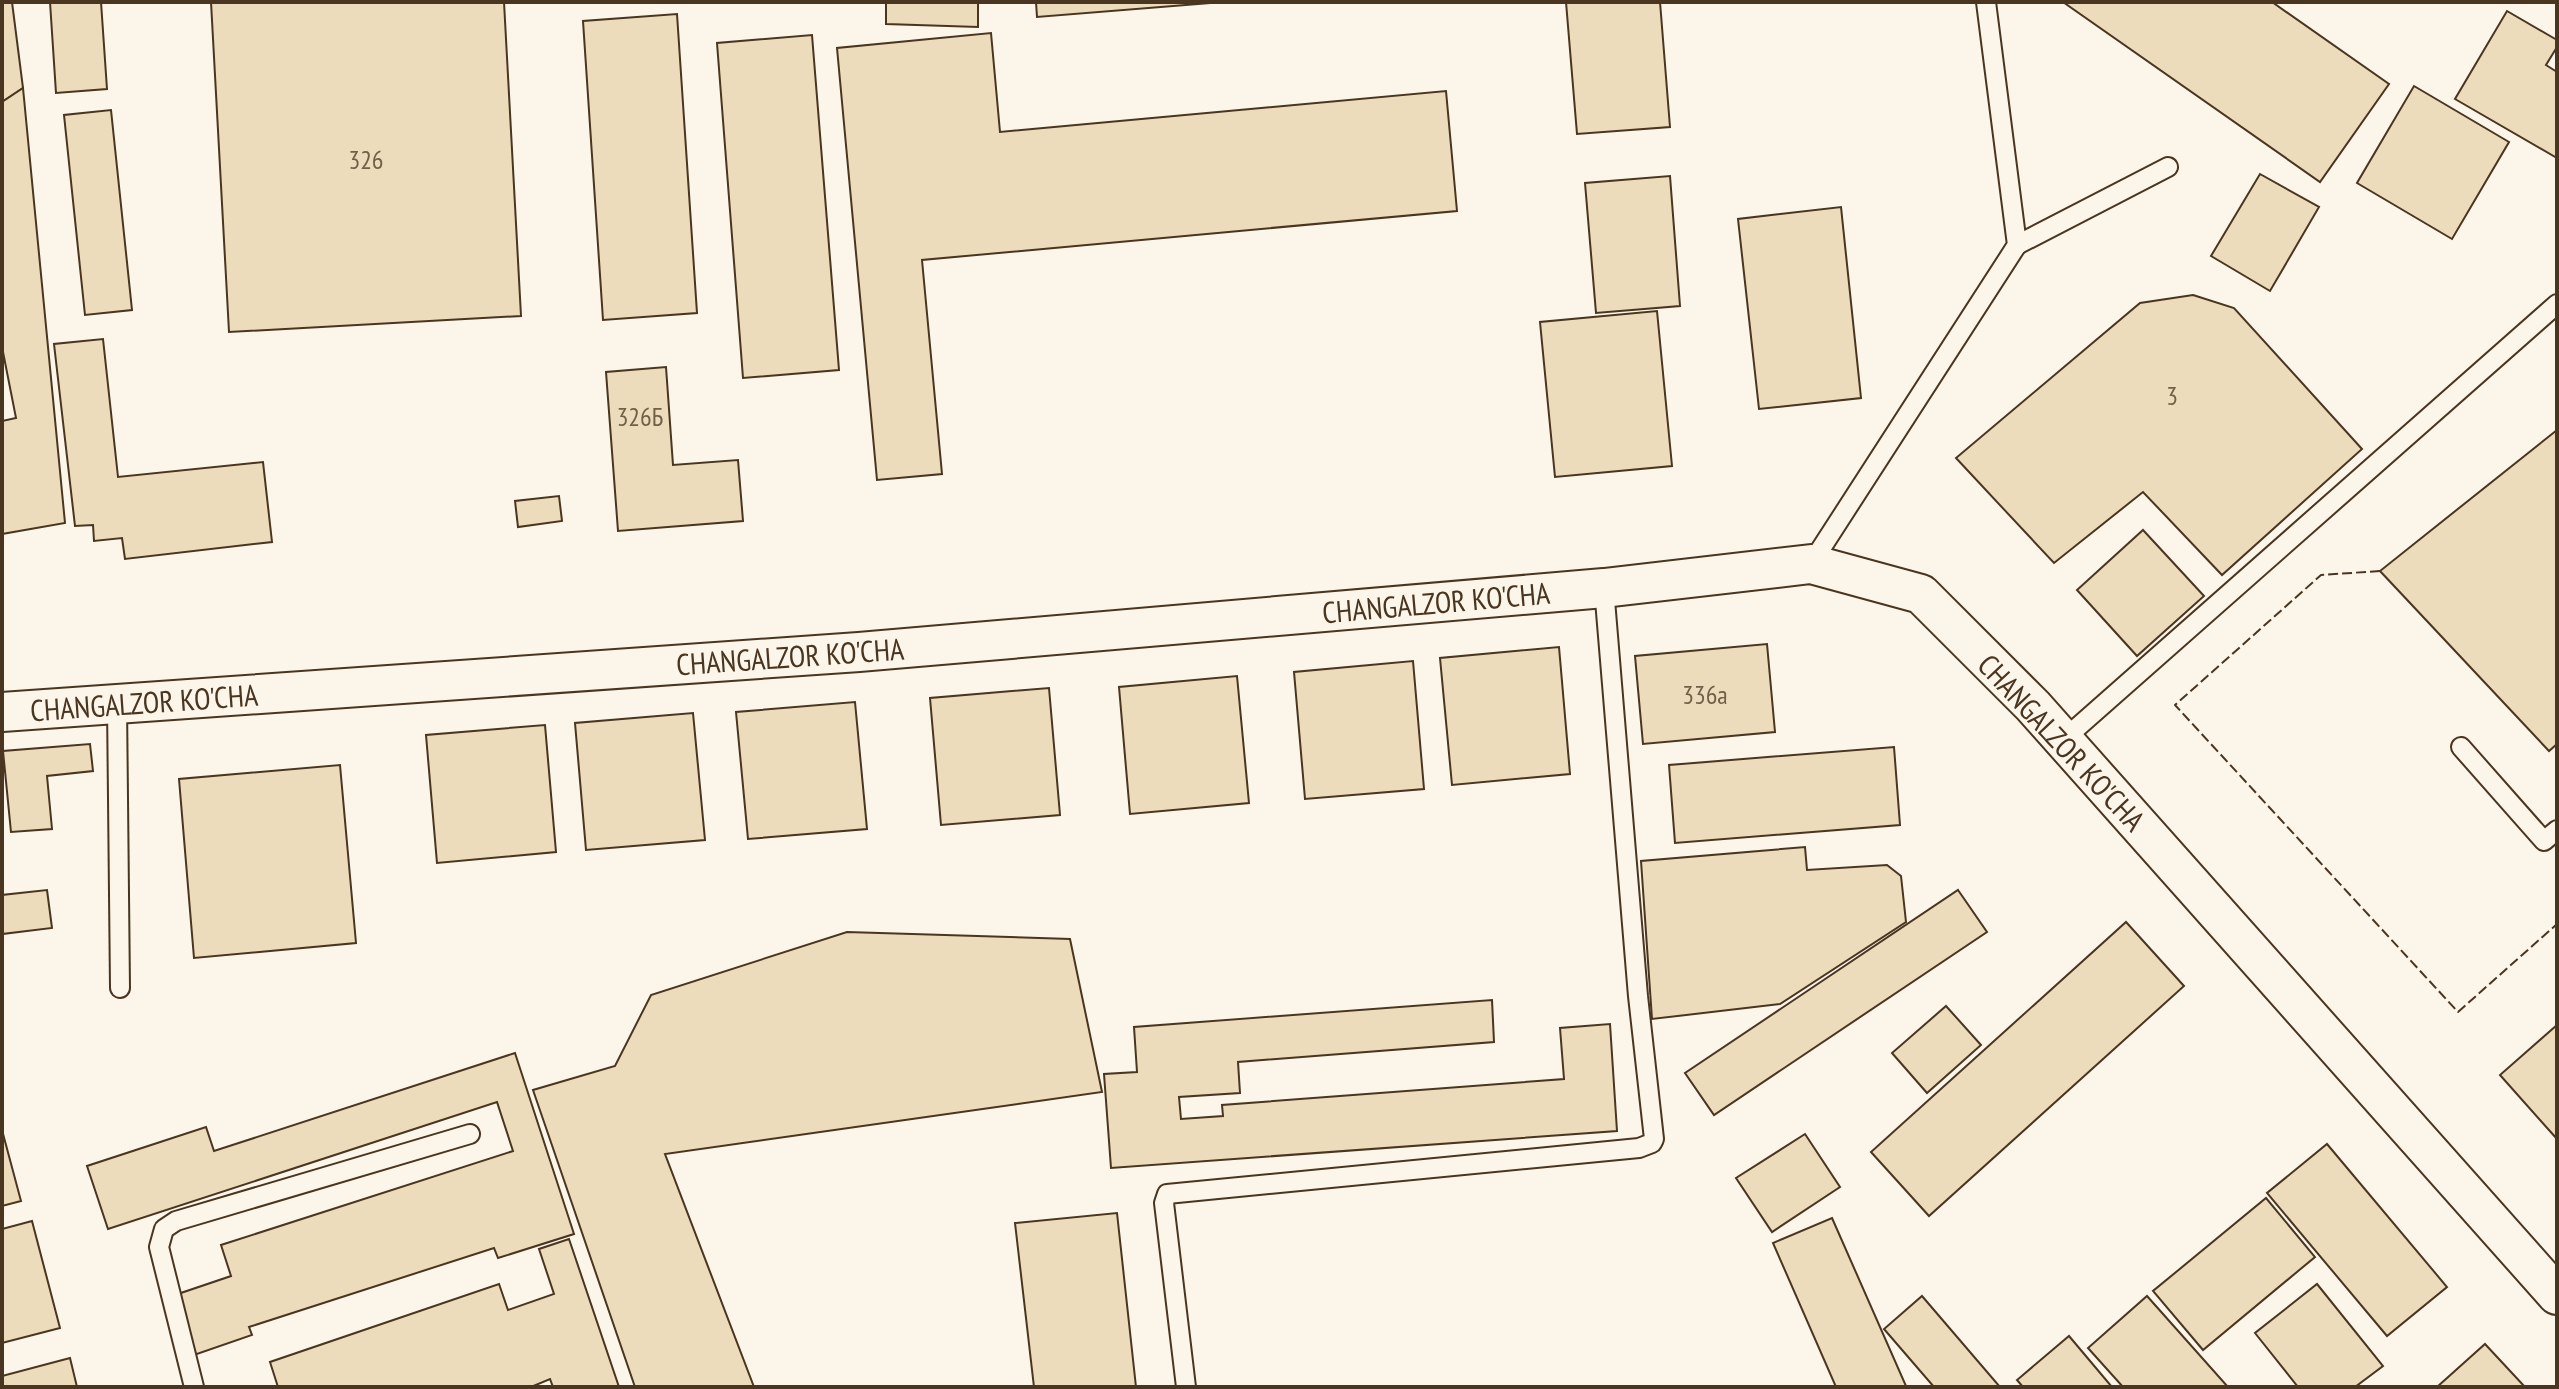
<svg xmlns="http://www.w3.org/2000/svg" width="2559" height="1389" font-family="'PT Sans Narrow',sans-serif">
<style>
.building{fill:#ecdcbc;stroke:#4a3520;stroke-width:2}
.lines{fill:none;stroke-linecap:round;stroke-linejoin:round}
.service-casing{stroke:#4a3520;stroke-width:22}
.minor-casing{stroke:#4a3520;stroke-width:42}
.service{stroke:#fbf6e9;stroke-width:18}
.minor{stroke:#fbf6e9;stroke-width:38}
.fence{stroke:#4a3520;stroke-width:2;stroke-dasharray:10 4;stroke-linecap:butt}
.labels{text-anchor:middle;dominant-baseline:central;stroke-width:6;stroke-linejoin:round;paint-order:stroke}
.number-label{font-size:26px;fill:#725f47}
.street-label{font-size:30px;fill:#4a3520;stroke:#fbf6e9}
</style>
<rect width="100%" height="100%" fill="#fbf6e9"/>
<g class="building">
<path d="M2,2H12L23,88L2,102Z"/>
<path d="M50,2H101L107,89L56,93Z"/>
<path d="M211,2H504L521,316L229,332Z"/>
<path d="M886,2H978V27L886,24Z"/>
<path d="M1036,2H1223L1037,17Z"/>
<path d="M1566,2H1660L1670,127L1577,134Z"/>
<path d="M2063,2H2272L2389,84L2320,182Z"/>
<path d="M2507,11L2557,40V47L2546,65L2557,72V158L2455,99Z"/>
<path d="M677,14L697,313L603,320L583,21Z"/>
<path d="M991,33L1000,132L1446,91L1457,211L922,260L942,474L877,480L837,48Z"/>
<path d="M812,35L839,370L743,378L717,43Z"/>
<path d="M2414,86L2509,142L2452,239L2357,183Z"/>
<path d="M23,88L65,523L2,534V421L16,418L2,347V102Z"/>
<path d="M111,110L132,310L85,315L64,115Z"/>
<path d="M2260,174L2319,207L2270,291L2211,256Z"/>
<path d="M1670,176L1680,306L1596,313L1585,183Z"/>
<path d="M1841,207L1861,398L1759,409L1738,219Z"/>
<path d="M2193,295L2234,308L2362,449L2222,575L2143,492L2054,563L1956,458L2140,303Z"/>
<path d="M1657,311L1672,466L1555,477L1540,322Z"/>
<path d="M103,339L118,477L263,462L272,542L125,559L122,538L94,541L93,525L75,526L54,344Z"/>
<path d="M666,367L673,465L738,460L743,521L618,531L606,372Z"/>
<path d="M2557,430V744L2549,751L2380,571Z"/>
<path d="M559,496L562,521L518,527L515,501Z"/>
<path d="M2143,530L2204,596L2137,656L2077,590Z"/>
<path d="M1767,644L1775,732L1643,744L1635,656Z"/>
<path d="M1559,647L1570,774L1452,785L1440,658Z"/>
<path d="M1413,661L1424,789L1305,799L1294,672Z"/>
<path d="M1237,676L1249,803L1130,814L1119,687Z"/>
<path d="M1049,688L1060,815L941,825L930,698Z"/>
<path d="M855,702L867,829L748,839L736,712Z"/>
<path d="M693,713L705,840L586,850L575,723Z"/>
<path d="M545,725L556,852L437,863L426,735Z"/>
<path d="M90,744L93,771L47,776L52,829L11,832L3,751Z"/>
<path d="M1894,747L1900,825L1675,843L1669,765Z"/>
<path d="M340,765L356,943L194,958L179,779Z"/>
<path d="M1805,847L1807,870L1887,865L1901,876L1906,922L1780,1004L1652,1019L1641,861Z"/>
<path d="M47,890L52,928L2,934V895Z"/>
<path d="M1958,890L1987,932L1714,1115L1685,1073Z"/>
<path d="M2126,922L2184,986L1929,1216L1871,1152Z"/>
<path d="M847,932L1070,939L1102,1092L665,1154L754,1387H635L533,1090L615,1066L651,995Z"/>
<path d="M1492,1000L1494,1042L1238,1062L1240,1093L1179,1097L1181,1119L1223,1116L1222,1105L1564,1079L1560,1028L1610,1024L1617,1131L1111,1168L1104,1074L1137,1072L1134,1027Z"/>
<path d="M1946,1006L1981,1045L1927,1093L1892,1053Z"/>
<path d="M2557,1025V1139L2500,1075Z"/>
<path d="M515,1053L574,1234L498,1258L494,1248L249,1327L252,1335L194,1355L175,1295L231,1276L221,1245L513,1151L497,1102L108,1229L87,1166L206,1127L214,1151Z"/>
<path d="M2,1130L21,1201L2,1206Z"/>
<path d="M1805,1134L1840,1187L1772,1232L1736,1178Z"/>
<path d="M2327,1144L2447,1287L2387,1336L2267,1193Z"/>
<path d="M2266,1198L2315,1257L2203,1350L2153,1291Z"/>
<path d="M1117,1213L1136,1387H1034L1015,1223Z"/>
<path d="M1832,1218L1906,1386L1904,1387H1836L1773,1243Z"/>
<path d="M32,1221L60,1328L2,1343V1229Z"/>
<path d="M569,1239L619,1387H553L550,1379L531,1387H278L270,1362L499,1284L508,1310L554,1294L539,1249Z"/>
<path d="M2317,1284L2383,1366L2355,1387H2298L2255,1333Z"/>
<path d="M1922,1296L2000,1387H1934L1884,1329Z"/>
<path d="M2147,1296L2228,1387H2123L2088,1348Z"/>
<path d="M2069,1336L2112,1387H2023L2017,1380Z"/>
<path d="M2485,1344L2525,1387H2437Z"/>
<path d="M70,1358L77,1387H2V1376Z"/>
</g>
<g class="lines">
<g class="service-casing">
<g id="service">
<path d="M2017,245L2168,167"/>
<path d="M1811,564L2017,245L1986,2"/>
<path d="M117,704L120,988"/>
<path d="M2063,740L2557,304"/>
<path d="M2461,747L2544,841L2557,830"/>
<path d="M194,1387L159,1247L164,1229L176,1221L470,1134"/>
<path d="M1186,1387L1164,1203L1167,1194L1639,1148L1652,1143L1654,1139L1638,996L1604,588"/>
</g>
</g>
<g class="minor-casing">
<path id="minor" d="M2,712L859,652L1604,588L1811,564L1921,594L2033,706L2557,1295"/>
</g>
<use href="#service" class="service"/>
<use href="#minor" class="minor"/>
<path class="fence" d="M2380,571L2321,575L2175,705L2458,1012L2557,924"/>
</g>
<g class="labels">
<g class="number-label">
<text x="366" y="159">326</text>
<text x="2172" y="395">3</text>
<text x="640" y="416">326Б</text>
<text x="1705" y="694">336а</text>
</g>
<g class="street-label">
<text transform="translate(1436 602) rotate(-5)">CHANGALZOR KO'CHA</text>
<text transform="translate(790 656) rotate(-4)">CHANGALZOR KO'CHA</text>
<text transform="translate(144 702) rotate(-4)">CHANGALZOR KO'CHA</text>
<text transform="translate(2062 742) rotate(47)">CHANGALZOR KO'CHA</text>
</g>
</g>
<rect width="2559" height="1389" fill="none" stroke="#4a3520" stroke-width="8"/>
</svg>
